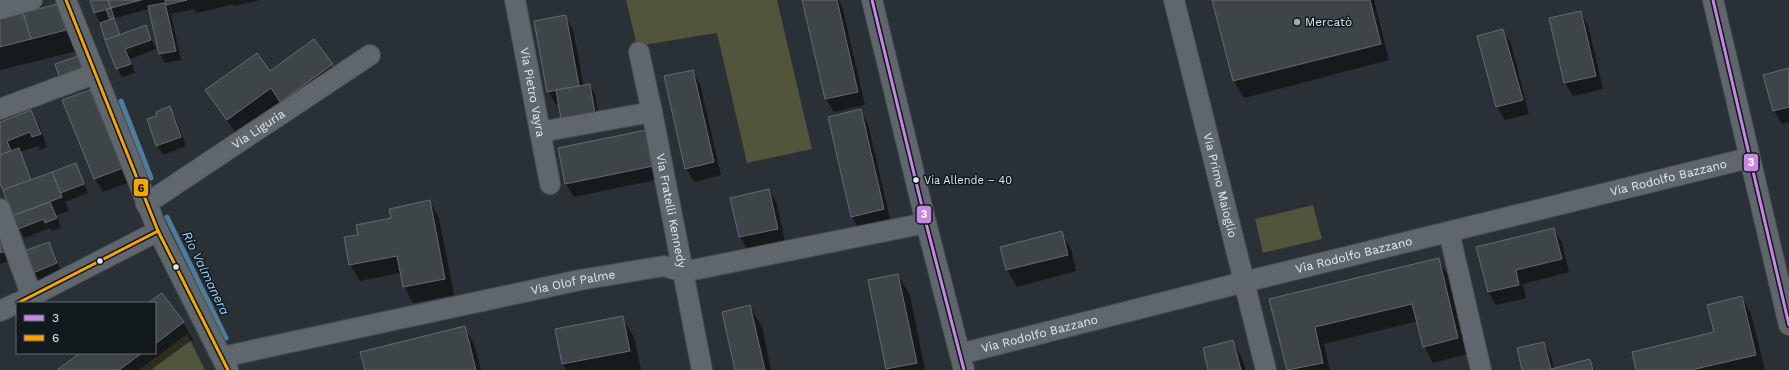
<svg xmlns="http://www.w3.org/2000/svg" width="1789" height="370" font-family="'Work Sans',sans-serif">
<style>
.green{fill:#51553b}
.shadow{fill:#0007}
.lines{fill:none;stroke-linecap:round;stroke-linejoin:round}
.stream{stroke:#4d7d9a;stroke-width:5}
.building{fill:#3e4549;stroke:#646b70}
.minor-casing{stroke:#484f53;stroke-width:22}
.minor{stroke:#60676c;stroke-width:20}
.bus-1-casing{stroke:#12191d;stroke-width:6}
.bus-2-casing{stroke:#12191d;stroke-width:6}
.bus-1{stroke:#c787e3;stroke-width:3}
.bus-2{stroke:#f7a600;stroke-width:3}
.poi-dot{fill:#a0a9af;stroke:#12191d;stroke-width:1.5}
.bus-dot{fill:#e0eaf0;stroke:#12191d;stroke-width:1.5}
.labels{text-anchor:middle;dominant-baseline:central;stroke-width:3;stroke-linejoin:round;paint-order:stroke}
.bus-label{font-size:11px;fill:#e0eaf0;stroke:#12191d;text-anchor:start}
.poi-label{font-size:12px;fill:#e0eaf0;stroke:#12191d;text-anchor:start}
.street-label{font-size:12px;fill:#e0eaf0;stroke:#12191d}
.water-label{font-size:13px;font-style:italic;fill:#93d1f7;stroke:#12191d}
.line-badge{stroke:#12191d;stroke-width:1.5}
.badge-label{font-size:11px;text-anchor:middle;font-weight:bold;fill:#fff}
.pale-badge-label{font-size:11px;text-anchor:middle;font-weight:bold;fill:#111}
</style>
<rect width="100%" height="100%" fill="#293136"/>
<g class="green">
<path d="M626,0H777L812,149L747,163L717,33L637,46Z"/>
<path d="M1313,205L1322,239L1263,253L1255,219Z"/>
<path d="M187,334L205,370H139Z"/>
</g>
<g class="shadow">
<path d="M91,0H260L234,6L233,4L197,13L194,9L171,14L181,60L165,63L160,54L150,9L115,18L121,36L146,27L156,49L130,59L135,73L122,77L117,68L101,24L95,13Z"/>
<path d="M803,0H839L842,6L865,105L834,112L826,99Z"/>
<path d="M1213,0H1374L1389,60L1244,98L1234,81Z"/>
<path d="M56,5L68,26L77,51L0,70V19Z"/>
<path d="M1581,12L1588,25L1603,89L1573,96L1565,83Z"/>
<path d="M565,16L573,30L584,86L590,85L595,94L600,123L559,104L556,105L548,91Z"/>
<path d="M1503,31L1511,44L1529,114L1505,120L1497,107L1478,37Z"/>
<path d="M314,41L341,81L237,135L206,90L269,72Z"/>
<path d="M1789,69V122L1782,124L1774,111L1764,76Z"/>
<path d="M692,71L700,84L721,175L694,182L686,168Z"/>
<path d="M90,91L97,104L130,182L103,192L95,179L64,100Z"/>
<path d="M170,108L175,117L186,146L163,155L157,145L158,117Z"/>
<path d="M861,111L868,124L891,223L860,230L852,217Z"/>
<path d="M31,112L39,125L47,147L40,150L38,146L20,152L32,180L75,164L88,193L65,202L69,211L57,215L61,228L52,231L50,228L24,238L19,228L0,180V123Z"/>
<path d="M645,131L660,179L574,197L566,184L559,149Z"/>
<path d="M769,190L777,204L785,242L748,250L740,237L732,199Z"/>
<path d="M430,202L439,218L454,295L413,303L404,286L401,273L360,281L350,264L359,235Z"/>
<path d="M0,214L15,258L0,264Z"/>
<path d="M1554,229L1562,243L1569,272L1523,284L1526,298L1496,305L1488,292Z"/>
<path d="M1061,232L1071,249L1076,271L1017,287L1007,270L1001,247Z"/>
<path d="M48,243L62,273L39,281L34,272Z"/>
<path d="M1438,259L1448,275L1467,354L1433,363L1424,346L1418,321L1324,344L1330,370H1288L1271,299Z"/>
<path d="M898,275L910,295L925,370H888L887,369Z"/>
<path d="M162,294L183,323L193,339L151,370H59L82,353H155V303H150Z"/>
<path d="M1742,297L1751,314L1765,370H1637L1715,333Z"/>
<path d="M750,307L762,327L771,370H736Z"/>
<path d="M622,317L634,337L641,370H566L563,364L556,330Z"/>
<path d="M465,328L474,344L481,370H366Z"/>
<path d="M1233,341L1242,358L1246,370H1209Z"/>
<path d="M1544,343L1551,356L1554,369L1590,361L1595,370H1523Z"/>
</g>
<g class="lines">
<g class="stream">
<path d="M121,101L151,178"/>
<path d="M167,217L226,338"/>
</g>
</g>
<g class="building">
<path d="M90,0H108L111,8L94,13Z"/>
<path d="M108,0H141L111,8Z"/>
<path d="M165,0H187L166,5Z"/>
<path d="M802,0H837L858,92L825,99Z"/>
<path d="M1212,0H1370L1381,44L1233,81Z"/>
<path d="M165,3L176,51L159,54L148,6Z"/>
<path d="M57,4L66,30L31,39L23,13Z"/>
<path d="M111,8L114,18L110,20L106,9Z"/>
<path d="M1581,11L1596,76L1564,83L1549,18Z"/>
<path d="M23,13L31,39L0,47V18Z"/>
<path d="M566,15L579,86L547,92L534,21Z"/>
<path d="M114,18L120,35L105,40L100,23Z"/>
<path d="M146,25L151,40L125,49L131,64L116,69L105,40Z"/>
<path d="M1503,29L1523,100L1496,107L1477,36Z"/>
<path d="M314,39L333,64L280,102L271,88L227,120L205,90L257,53L270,71Z"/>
<path d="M78,56L83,72L60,79L55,64Z"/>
<path d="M1789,68V107L1773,111L1763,75Z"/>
<path d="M693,70L714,162L685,169L664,76Z"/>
<path d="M590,84L595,114L561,119L556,90Z"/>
<path d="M90,90L123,168L94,179L62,100Z"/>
<path d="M170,106L181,137L156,146L147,119L157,116L156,112Z"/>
<path d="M861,109L884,209L851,217L828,117Z"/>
<path d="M31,110L41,134L32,137L30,132L7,141L11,151L0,155V122Z"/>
<path d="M646,130L653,166L565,184L558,148Z"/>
<path d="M19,148L31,180L3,190L0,183V155Z"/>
<path d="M76,163L84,184L60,193L52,172Z"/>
<path d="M52,172L62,197L12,216L3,190Z"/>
<path d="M769,189L778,229L739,237L730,198Z"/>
<path d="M430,200L445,279L403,287L397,256L349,265L344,237L358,235L356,225L391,218L389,209Z"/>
<path d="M50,202L57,218L45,223L44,219L18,229L12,216Z"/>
<path d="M0,221L11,249L0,253Z"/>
<path d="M1554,228L1562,259L1516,270L1519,285L1488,292L1476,247Z"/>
<path d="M1062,231L1068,255L1006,270L1000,247Z"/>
<path d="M49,242L57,263L33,273L24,251Z"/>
<path d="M1439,258L1458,338L1423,347L1412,304L1315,327L1323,363L1287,370L1269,299Z"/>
<path d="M898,274L917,363L886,369L868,280Z"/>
<path d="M162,293L184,322L155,344V303H148Z"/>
<path d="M1742,296L1756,355L1691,370H1636L1632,352L1714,332L1707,305Z"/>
<path d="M750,305L765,370H735L722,312Z"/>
<path d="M623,316L630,351L562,364L555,329Z"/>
<path d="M465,326L476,370H365L360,352Z"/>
<path d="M1233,340L1241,370H1208L1203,348Z"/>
<path d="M1544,342L1551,369L1590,359L1593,370H1522L1517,348Z"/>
<path d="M80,353H142L119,370H57Z"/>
</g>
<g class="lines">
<g class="minor-casing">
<g id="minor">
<path d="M66,0L158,231L228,370"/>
<path id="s1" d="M515,0L550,184"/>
<path d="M872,0L926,223L964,370"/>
<path id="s2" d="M1174,0L1266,370"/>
<path d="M1713,0L1789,325"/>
<path d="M0,9L32,0"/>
<path id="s3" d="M639,52L652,112L702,370"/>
<path d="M0,109L94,74"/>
<path d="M540,132L652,112"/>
<path id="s4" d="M146,204L370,55"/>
<path d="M0,209L32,297"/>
<path d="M1449,232L1481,370"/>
<path d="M18,303L158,231"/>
<path d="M0,311L17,303"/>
<path id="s5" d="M960,354L1244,282L1749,158"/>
<path id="s6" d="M222,357L580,280L664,266L683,272L926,223"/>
</g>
</g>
<use href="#minor" class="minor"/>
<g class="bus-1-casing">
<g id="bus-1">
<path d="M872,0L926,223L964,370"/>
<path d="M1713,0L1789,325"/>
</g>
</g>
<g class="bus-2-casing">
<g id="bus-2">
<path d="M66,0L158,231L228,370"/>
<path d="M18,303L158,231"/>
</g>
</g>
<use href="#bus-1" class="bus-1"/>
<use href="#bus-2" class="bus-2"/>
</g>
<circle class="poi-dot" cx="1297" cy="22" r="4"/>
<g class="bus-dot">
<circle cx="916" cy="180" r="3.5"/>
<circle cx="100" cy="261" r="3.5"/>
<circle cx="176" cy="267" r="3.5"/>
</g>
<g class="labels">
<g class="bus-label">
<text x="924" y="180">Via Allende – 40</text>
</g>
<g class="poi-label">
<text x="1305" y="22">Mercatò</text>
</g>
<g class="street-label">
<text stroke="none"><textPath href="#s1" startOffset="94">Via Pietro Vayra</textPath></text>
<text stroke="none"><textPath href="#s4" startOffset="135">Via Liguria</textPath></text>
<text stroke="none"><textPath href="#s5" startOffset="730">Via Rodolfo Bazzano</textPath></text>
<text stroke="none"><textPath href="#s2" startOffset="191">Via Primo Maioglio</textPath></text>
<text stroke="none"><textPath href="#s3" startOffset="162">Via Fratelli Kennedy</textPath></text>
<text stroke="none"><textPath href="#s5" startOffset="406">Via Rodolfo Bazzano</textPath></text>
<text stroke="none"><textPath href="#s6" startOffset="359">Via Olof Palme</textPath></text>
<text stroke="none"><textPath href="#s5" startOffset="82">Via Rodolfo Bazzano</textPath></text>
</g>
<g class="water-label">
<text transform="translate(206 273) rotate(64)">Rio Valmanera</text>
</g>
</g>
<g class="line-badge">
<rect x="1743" y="153" width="16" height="19" rx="4" fill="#c787e3"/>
<rect x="133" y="178" width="16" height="19" rx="4" fill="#f7a600"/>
<rect x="916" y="205" width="16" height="19" rx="4" fill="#c787e3"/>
</g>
<g class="badge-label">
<text x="1751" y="166">3</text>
<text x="924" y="218">3</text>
</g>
<g class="pale-badge-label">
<text x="141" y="192">6</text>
</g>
<rect x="16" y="302" width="140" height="52" fill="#12191d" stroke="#646d71"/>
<rect x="24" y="315" width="20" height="6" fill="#c787e3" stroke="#646d71"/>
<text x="52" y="322" font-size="12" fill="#e0eaf0">3</text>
<rect x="24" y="335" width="20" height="6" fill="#f7a600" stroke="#646d71"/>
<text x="52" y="342" font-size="12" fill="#e0eaf0">6</text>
</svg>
